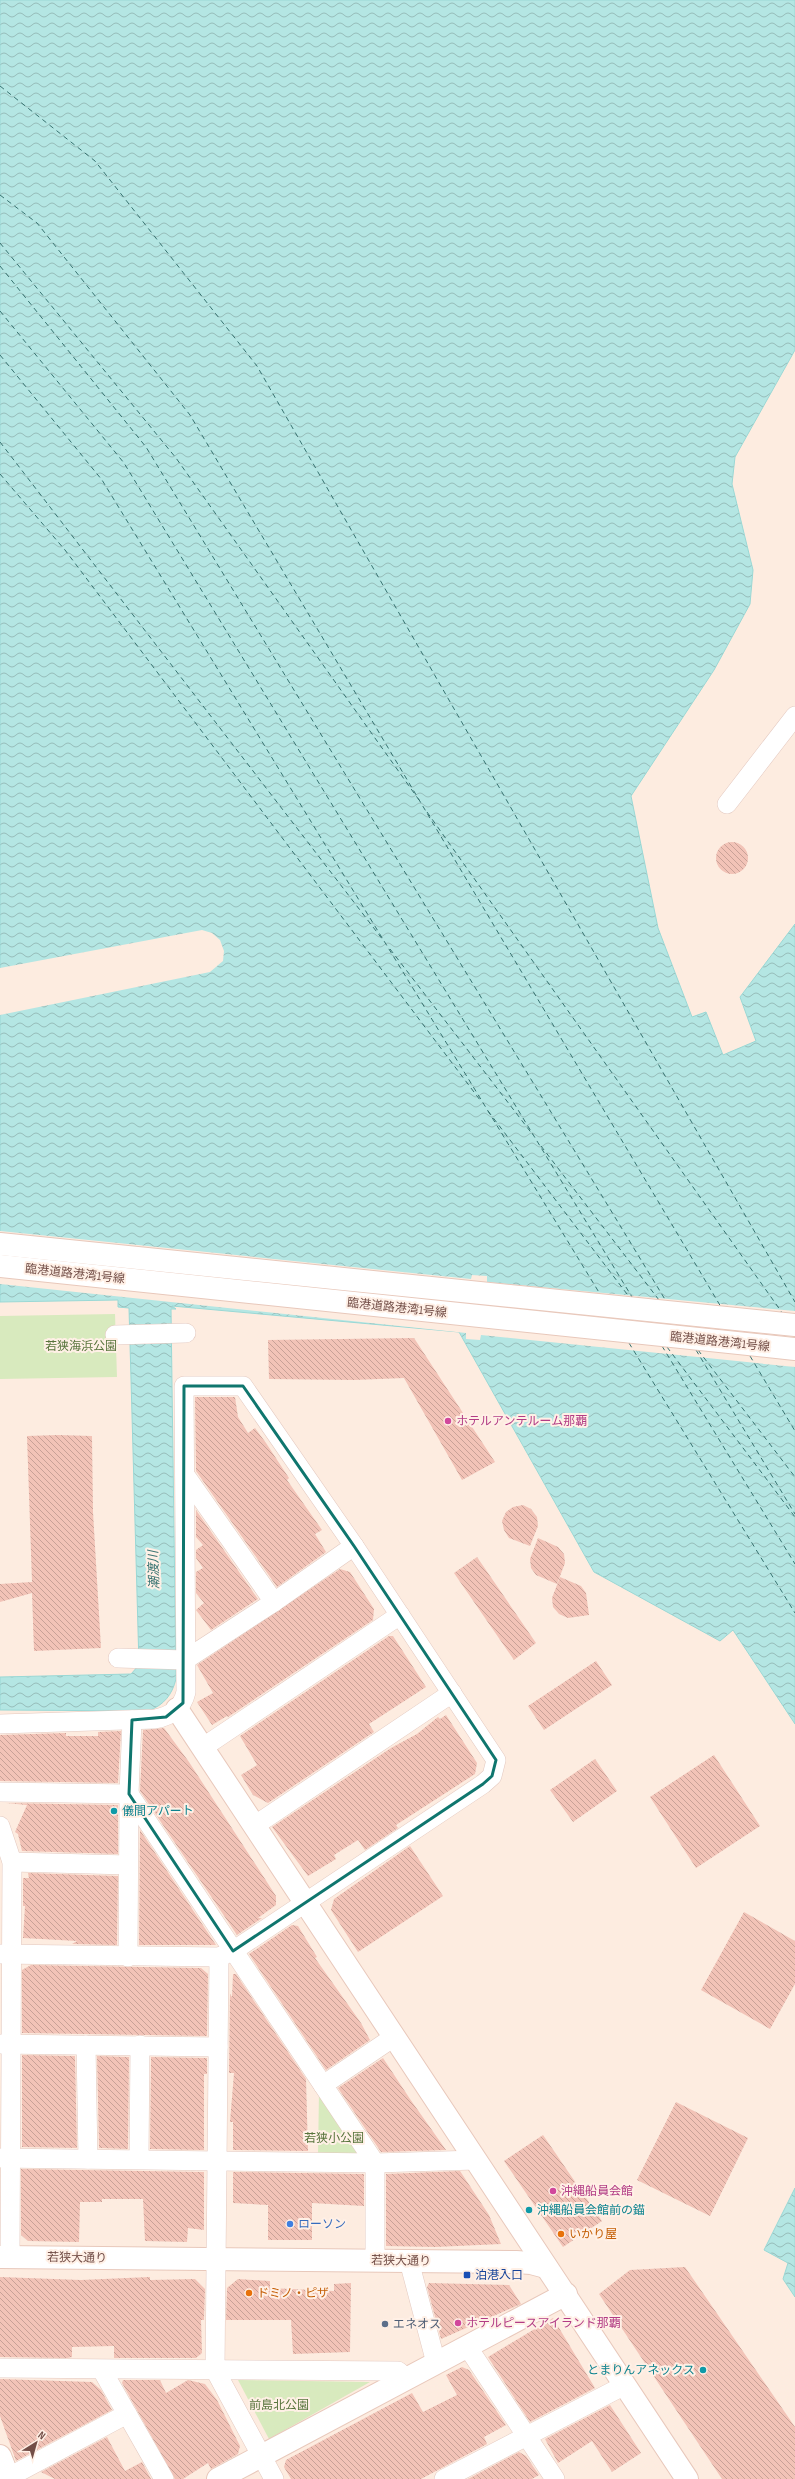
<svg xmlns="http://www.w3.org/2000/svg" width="795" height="2479" font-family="'Sofia Sans Condensed','Noto Sans JP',sans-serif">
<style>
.park{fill:#d8eabe}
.water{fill:url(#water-waves);stroke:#9ad8d5}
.pier{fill:#fdece0}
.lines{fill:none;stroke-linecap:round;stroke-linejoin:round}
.ferry{stroke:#387371;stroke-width:1;stroke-dasharray:5 4;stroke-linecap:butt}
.building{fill:url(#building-back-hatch)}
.street-casing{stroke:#e3c8bf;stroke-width:20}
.secondary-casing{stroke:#e8c8bb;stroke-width:24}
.street{stroke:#fff;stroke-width:19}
.secondary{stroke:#fff;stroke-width:22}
.marked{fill:none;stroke:#0f766e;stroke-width:3;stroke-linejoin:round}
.hotel-dot{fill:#d1479c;stroke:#fff0e6;stroke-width:1.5}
.culture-dot{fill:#0f9aa8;stroke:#fff0e6;stroke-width:1.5}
.shop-dot{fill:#3f7fe0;stroke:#fff0e6;stroke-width:1.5}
.food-dot{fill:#e8710a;stroke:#fff0e6;stroke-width:1.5}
.transit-dot{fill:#1a4fb4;stroke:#fff0e6;stroke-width:1.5}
.service-dot{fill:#5c6f8a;stroke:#fff0e6;stroke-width:1.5}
.labels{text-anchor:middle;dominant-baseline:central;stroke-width:4;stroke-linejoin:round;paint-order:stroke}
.street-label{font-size:12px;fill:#734e47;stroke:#fff0e6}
.park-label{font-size:12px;fill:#58743c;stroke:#fff0e6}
.hotel-label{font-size:12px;fill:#b23c85;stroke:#fff0e6;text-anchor:start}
.culture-label{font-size:12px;fill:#0d838f;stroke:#fff0e6;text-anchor:start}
.shop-label{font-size:12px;fill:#366cbe;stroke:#fff0e6;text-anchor:start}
.food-label{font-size:12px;fill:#c56008;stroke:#fff0e6;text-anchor:start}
.transit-label{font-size:12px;fill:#164399;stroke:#fff0e6;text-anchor:start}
.service-label{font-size:12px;fill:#4e5e75;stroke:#fff0e6;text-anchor:start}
.water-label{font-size:13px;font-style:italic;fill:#387371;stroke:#fff0e6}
</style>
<defs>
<pattern id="water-waves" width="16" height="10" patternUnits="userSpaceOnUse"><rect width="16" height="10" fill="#b4e6e3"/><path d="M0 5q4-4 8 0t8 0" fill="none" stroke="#97bdba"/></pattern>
<pattern id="building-back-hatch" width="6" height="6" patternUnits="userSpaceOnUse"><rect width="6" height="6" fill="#f2c3b7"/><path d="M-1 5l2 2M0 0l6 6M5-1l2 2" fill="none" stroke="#c8a197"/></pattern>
</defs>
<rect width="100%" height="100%" fill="#fdece0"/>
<g class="park">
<path d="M115,1314L117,1377L0,1379V1316Z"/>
<path d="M319,2091L361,2153L318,2155Z"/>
<path d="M238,2380L370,2382L269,2439Z"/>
</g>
<g class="water">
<path d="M0,0H795V350L735,457L732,484L753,570L750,604L714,670L631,796L658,928L692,1017L706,1012L723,1055L756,1041L740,997L795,924V1724L733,1630L720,1641L594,1572L459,1332L172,1306L176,1309H171L176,1679C172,1695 164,1705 148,1711L0,1710V1677L131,1674L139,1665L129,1308L118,1307V1300L0,1302Z"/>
<path d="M795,2188V2297L783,2279L788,2263L764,2250Z"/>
</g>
<g class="pier">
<path d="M202,930L212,933L220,940L224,951L223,961L210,972L0,1015V968Z"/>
<path d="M0,1231L471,1279L472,1275L487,1276V1282L795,1311V1367L481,1335L480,1340L466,1339V1333L0,1284Z"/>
</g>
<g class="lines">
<g class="ferry">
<path d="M0,86L95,161L257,366L795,1302"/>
<path d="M0,195L37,223L190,415L721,1307"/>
<path d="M0,243L176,458L419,800"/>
<path d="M0,266L146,447L666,1301"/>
<path d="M0,311L124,463L632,1297"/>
<path d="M0,355L102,480L600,1294"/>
<path d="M0,442L383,940"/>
<path d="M0,474L65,550L480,1100"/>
<path d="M427,812L783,1314"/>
<path d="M390,949L533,1135"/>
<path d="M488,1111L630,1298"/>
<path d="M541,1146L659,1300"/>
<path d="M629,1343L795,1613"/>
<path d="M662,1346L795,1564"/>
<path d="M667,1347L795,1517"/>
<path d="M696,1350L795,1514"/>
<path d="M698,1350L795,1477"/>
<path d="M750,1356L795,1431"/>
</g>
</g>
<g class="building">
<circle cx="732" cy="858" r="16"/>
<path d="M414,1338L495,1462L462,1480L404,1378L354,1380L269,1379L268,1340Z"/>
<path d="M195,1397H235L238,1417L248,1433L255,1428L266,1443L289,1478L287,1480L322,1530L315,1534L326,1552L277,1587L196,1471Z"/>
<path d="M58,1435L92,1436L93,1512L101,1648L34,1651L32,1593L0,1602V1584L32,1582L27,1436Z"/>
<path d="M523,1505L531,1509L537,1517L538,1526L530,1546L509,1538L504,1530L502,1521L506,1512L513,1507Z"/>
<path d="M196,1510L258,1599L211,1630L196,1610L204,1603L196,1593V1572L203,1568L196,1558V1550L203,1545L196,1537Z"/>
<path d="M538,1538L558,1547L564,1554L565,1563L557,1584L536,1575L531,1568L530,1559Z"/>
<path d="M477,1557L536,1643L514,1660L454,1573Z"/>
<path d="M340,1569L350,1572L374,1609L373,1620L228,1717L227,1716L212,1725L197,1702L213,1693L197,1665Z"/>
<path d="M560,1577L581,1586L586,1593L589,1615L568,1618L559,1614L553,1607L552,1598Z"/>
<path d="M389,1636H393L426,1687L369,1724L374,1732L268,1803L253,1795L241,1775L257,1765L240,1736Z"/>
<path d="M596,1661L612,1685L544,1730L528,1706Z"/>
<path d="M446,1715L477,1763L475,1774L396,1825L398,1828L365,1850L358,1840L334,1855L336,1859L308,1876L272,1827L391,1748L417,1734L438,1717L440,1719Z"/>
<path d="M164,1728L189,1762L276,1896V1905L258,1918H262L237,1935L140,1791L143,1730Z"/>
<path d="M121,1731L118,1783L0,1781V1735L66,1733V1736H98V1732Z"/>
<path d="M714,1755L760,1826L696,1868L650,1797Z"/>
<path d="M595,1759L617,1791L573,1822L550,1790Z"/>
<path d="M6,1803L118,1805V1854L22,1851L18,1834L15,1832L27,1805Z"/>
<path d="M140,1830L216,1945H139Z"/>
<path d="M410,1846L443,1896L358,1952L331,1910L334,1899Z"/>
<path d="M28,1873L118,1876L117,1945L72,1944L77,1941L23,1938L25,1906H23V1878H29Z"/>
<path d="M744,1912L795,1941V1984L770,2029L701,1990Z"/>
<path d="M292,1925L298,1926L317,1957L315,1958L361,2023L370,2040L326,2070L249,1954Z"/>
<path d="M31,1965L201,1968L208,1974L207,2036L22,2033V1970Z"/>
<path d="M233,1974H236L306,2079L308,2151L233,2150V2122H230L234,2073H229L230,1994L232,1997Z"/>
<path d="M22,2055L75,2056L77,2148L22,2147Z"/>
<path d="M97,2056L129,2057L128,2149L99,2148Z"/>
<path d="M151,2057L207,2058V2074H204V2150L150,2149Z"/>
<path d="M383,2058L410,2099L446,2150L381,2152L338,2088Z"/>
<path d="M676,2102L748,2138L710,2216L637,2180Z"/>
<path d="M543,2135L602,2221L563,2247L504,2161Z"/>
<path d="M21,2169L204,2172V2230L188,2228L187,2242L145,2241L143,2199H102V2202H80L79,2242L28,2241L21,2235Z"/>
<path d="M460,2171L489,2215L501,2244L435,2247L386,2246V2174Z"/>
<path d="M233,2172L364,2174V2206L312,2203V2240H268V2205L233,2203Z"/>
<path d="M685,2267L795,2427V2479H722L599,2294L630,2270Z"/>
<path d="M0,2277L81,2280L150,2277V2280L195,2279L205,2289L204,2320H201L202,2353L196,2358H114V2346L72,2347V2357L67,2358L0,2357Z"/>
<path d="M238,2279L270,2281V2288L334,2291V2284L351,2283L350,2352L293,2354L291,2320H226L227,2288Z"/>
<path d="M429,2283L509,2285L521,2304L441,2339L427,2287Z"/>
<path d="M553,2318L595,2388L530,2422L488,2357Z"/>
<path d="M462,2367L469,2370L506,2425L484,2437L487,2444L421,2479H291L284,2467L286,2460L412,2393L423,2412L457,2395L446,2375Z"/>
<path d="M0,2379L92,2382L101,2390L112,2410L16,2461L0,2416Z"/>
<path d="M123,2380H160L166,2393L188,2380L205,2384L217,2400L240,2446L238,2454L211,2469L208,2463L183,2479H175L122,2383Z"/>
<path d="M610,2405L641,2453L612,2472L592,2441L558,2463L545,2439Z"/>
<path d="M107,2437L125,2471L142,2462L151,2479H55L41,2472Z"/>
<path d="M519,2452L526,2456L539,2475L532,2479H468Z"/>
</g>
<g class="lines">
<g class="street-casing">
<g id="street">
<path d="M727,804L795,716"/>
<path d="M115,1335L186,1333"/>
<path d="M185,1475L274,1602"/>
<path d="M118,1658L185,1660L274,1602L354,1546"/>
<path d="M0,1724L155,1719C171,1716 182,1709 186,1692L184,1386H243L354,1546L496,1760L492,1776L483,1784L233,1951L219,1957L0,1954"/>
<path d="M202,1748L400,1615"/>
<path d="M0,1792L129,1794L375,2163V2260"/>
<path d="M0,1826L12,1862L10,2257"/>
<path d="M254,1826L452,1693"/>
<path d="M12,1862L128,1865"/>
<path d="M128,1957L129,1794L132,1720"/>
<path d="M219,1957L215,2370L274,2479"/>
<path d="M0,2044L218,2047"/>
<path d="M86,2045L88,2159"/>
<path d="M323,2085L394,2037"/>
<path d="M0,2158L375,2163L476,2160"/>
<path d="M139,2159L140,2045"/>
<path d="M409,2261L436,2363"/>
<path d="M467,2346L555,2479"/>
<path d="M0,2368L398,2371L406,2378"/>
<path d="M102,2370L164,2479"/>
<path d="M9,2477L127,2414"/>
<path d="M444,2479L625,2385"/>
</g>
</g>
<g class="secondary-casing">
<g id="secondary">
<path d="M0,1244L795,1325"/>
<path d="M0,1266L795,1349"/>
<path d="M177,1709L687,2479"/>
<path d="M0,2257L516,2262L531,2263L546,2267"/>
<path d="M0,2456L9,2479"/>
<path d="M218,2479L566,2294"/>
</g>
</g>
<use href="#street" class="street"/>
<use href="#secondary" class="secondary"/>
</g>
<path class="marked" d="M184,1386H243L354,1546L496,1760L492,1776L483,1784L233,1951L129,1794L132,1720L166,1717L183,1703Z"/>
<g class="hotel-dot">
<circle cx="448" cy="1421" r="4"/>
<circle cx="553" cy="2191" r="4"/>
<circle cx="458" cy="2323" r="4"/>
</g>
<g class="culture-dot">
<circle cx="114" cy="1811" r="4"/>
<circle cx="529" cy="2210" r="4"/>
<circle cx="703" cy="2370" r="4"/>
</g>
<circle class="shop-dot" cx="290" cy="2224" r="4"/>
<g class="food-dot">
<circle cx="561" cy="2234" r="4"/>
<circle cx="249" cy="2293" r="4"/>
</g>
<rect class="transit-dot" x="463" y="2271" width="8" height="8" rx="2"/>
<circle class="service-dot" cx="385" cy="2324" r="4"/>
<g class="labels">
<g class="street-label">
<text transform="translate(75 1274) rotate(6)">臨港道路港湾1号線</text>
<text transform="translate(397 1308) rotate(6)">臨港道路港湾1号線</text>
<text transform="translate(720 1342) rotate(6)">臨港道路港湾1号線</text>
<text transform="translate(77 2258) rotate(1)">若狭大通り</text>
<text transform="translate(401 2261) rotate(1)">若狭大通り</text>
</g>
<g class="park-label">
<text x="81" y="1346">若狭海浜公園</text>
<text x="334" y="2138">若狭小公園</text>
<text x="279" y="2405">前島北公園</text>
</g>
<g class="hotel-label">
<text x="456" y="1421">ホテルアンテルーム那覇</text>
<text x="561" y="2191">沖縄船員会館</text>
<text x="466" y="2323">ホテルピースアイランド那覇</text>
</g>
<g class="culture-label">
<text x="122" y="1811">儀間アパート</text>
<text x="537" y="2210">沖縄船員会館前の錨</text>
<text x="695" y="2370" text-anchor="end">とまりんアネックス</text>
</g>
<g class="shop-label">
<text x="298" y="2224">ローソン</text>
</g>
<g class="food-label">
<text x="569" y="2234">いかり屋</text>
<text x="257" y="2293">ドミノ・ピザ</text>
</g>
<g class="transit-label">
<text x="475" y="2275">泊港入口</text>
</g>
<g class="service-label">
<text x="393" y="2324">エネオス</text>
</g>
<g class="water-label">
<text transform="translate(154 1570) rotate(-92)">潮渡川</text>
</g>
</g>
<g transform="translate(36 2443) rotate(37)" stroke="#fff0e6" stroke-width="3" paint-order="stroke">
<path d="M0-3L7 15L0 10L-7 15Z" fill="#734e47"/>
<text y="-6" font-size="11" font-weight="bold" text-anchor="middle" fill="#734e47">N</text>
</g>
</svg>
